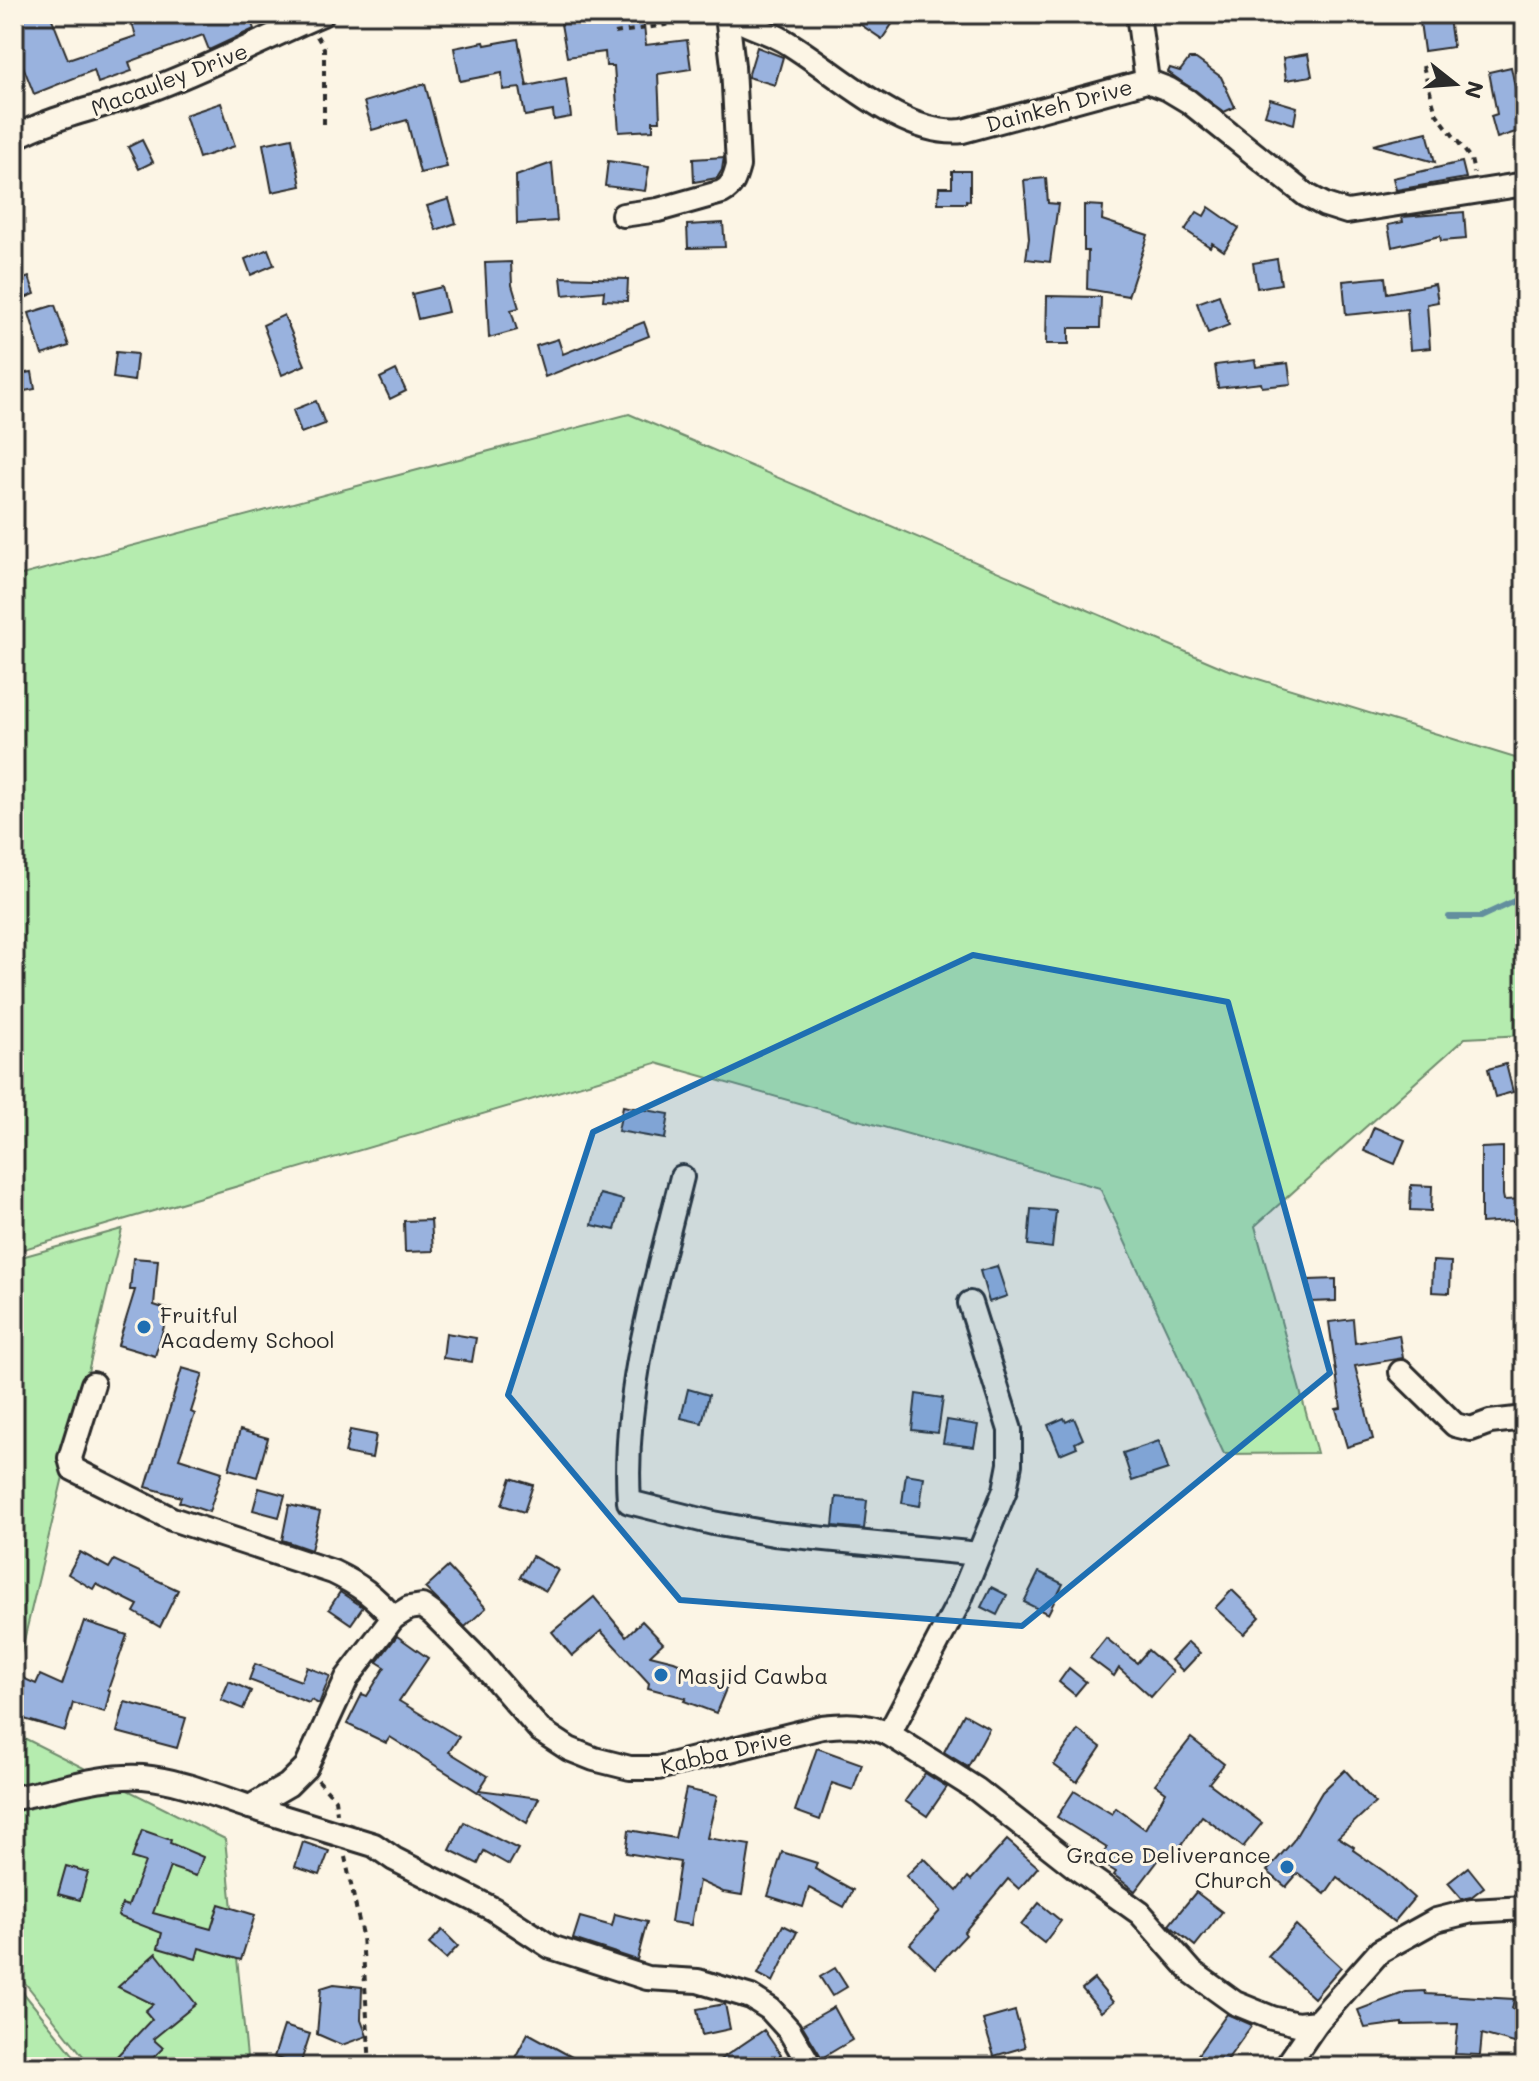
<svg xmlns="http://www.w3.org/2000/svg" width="1539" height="2081" font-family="Mali,sans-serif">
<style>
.green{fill:#b5ecaf;stroke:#708c6d;stroke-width:2}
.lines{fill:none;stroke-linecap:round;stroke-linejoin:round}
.stream{stroke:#638f9e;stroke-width:6}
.building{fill:#99b2de;stroke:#2b2b2b;stroke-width:2}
.minor-casing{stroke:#2b2b2b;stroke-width:28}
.path{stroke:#2b2b2b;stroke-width:4;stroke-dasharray:6 6;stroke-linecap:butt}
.minor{stroke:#fcf5e5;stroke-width:22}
.marked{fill:#1f6fb2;fill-opacity:0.2;stroke:#1f6fb2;stroke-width:6;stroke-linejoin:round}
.poi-dot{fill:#1f6fb2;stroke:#fcf5e5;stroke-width:3}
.labels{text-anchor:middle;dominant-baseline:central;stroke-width:6;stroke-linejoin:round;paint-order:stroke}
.street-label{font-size:22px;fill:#2b2b2b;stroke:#fcf5e5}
.poi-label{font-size:22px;fill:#2b2b2b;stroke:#fcf5e5;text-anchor:start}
</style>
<rect width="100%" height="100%" fill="#fcf5e5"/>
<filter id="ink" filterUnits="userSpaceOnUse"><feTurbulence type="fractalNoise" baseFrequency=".0125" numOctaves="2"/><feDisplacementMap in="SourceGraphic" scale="16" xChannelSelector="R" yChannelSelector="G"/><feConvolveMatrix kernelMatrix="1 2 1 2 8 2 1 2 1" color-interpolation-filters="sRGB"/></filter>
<g filter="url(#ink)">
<g class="green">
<path d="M629,414L1226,669L1525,761V1035L1465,1038L1255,1226L1317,1453L1224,1454L1100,1188L656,1063L14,1252V577Z"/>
<path d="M122,1229L16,1674L14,1680V1259Z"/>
<path d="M14,1733L225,1839L248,2067H92L14,1969Z"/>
<path d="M14,1981L83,2067H14Z"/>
</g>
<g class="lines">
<path class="stream" d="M1449,917H1480L1525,896"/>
</g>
<g class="building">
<path d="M14,14H50L68,59L136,36L129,14H248L254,29L209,50L203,35L129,62L132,71L98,83L94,70L34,94L14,43Z"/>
<path d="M605,14H643L646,45L687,40L691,69L658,74L660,121H653V130L619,132L614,66H606L605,52L567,57L561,24L605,17Z"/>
<path d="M845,14H899L882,39Z"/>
<path d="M1449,18L1453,47L1424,51L1420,22Z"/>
<path d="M518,39L527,86L566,78L571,117L554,120L553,111L525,116L520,88L503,90L502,73L460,81L454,48L484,42L485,45Z"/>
<path d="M757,47L783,57L775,85L748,77Z"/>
<path d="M1308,54L1312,76L1286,80L1283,58Z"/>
<path d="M1189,59H1196L1221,77L1235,107L1224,112L1168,72L1170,68L1180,71Z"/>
<path d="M1511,67L1519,106L1515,107L1522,130L1497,138L1491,116L1497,114L1489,72Z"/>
<path d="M425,84L447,167L420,173L407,120L372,130L364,102Z"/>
<path d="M1270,99L1297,107L1294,124L1265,115Z"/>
<path d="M221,103L235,146L199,158L185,115Z"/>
<path d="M1427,132L1435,162L1373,145Z"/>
<path d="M292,138L301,186L272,192L263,144Z"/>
<path d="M142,140L153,162L139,169L128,147Z"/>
<path d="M724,157L722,170L717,178L694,182L693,159Z"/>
<path d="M608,161L649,167L645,191L605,186Z"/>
<path d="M1462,162L1466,178L1396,190L1393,178Z"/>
<path d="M552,163L557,221L517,224L516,176Z"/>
<path d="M952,171H970V201L966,200V203H938L939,187H952Z"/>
<path d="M1046,178L1048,203L1058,204L1050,262L1026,259L1029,238L1024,180Z"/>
<path d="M449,199L456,223L436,230L427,206Z"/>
<path d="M1084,205L1103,206L1102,220L1148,235L1128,296L1087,289L1088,251H1084Z"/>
<path d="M1209,207L1239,228L1224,251L1212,243L1210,247L1185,230L1197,212L1204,216Z"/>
<path d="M1464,212L1466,239L1441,241L1440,236L1392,247L1388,225L1403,222L1402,217Z"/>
<path d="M723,223L725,247L688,248L687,225Z"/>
<path d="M268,249L274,265L251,275L245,259Z"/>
<path d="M1277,259L1281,284L1257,288L1253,263Z"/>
<path d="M511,262L512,285L519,308L511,310L517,330L489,338L485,263Z"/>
<path d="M29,277L35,294L14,302V283Z"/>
<path d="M561,277L628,279L627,301L603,300L604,291L563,295Z"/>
<path d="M1385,277L1387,293L1435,284L1438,302L1427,304L1430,348L1410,350L1407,309L1346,315L1343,281Z"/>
<path d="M442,287L448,312L418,319L412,294Z"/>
<path d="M1219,295L1229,325L1208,333L1197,303Z"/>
<path d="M1047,296L1101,297L1100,328H1069V344H1046Z"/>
<path d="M55,305L69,346L42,355L29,313Z"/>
<path d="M284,315L305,365L282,375L263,325Z"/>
<path d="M644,322L649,336L545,377L536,346L558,339L563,354Z"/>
<path d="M116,352L137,354L134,381L113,378Z"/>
<path d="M1255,360L1256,367L1288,363L1291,384L1262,387L1261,383L1218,388L1215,365Z"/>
<path d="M396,370L406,391L390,399L380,378Z"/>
<path d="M32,372L35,389L14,393V375Z"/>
<path d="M316,401L325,424L301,433L293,410Z"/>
<path d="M1506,1064L1513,1092L1495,1097L1488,1069Z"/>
<path d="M623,1106L669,1114L665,1139L618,1131Z"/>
<path d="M1374,1127L1405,1140L1395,1164L1364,1151Z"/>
<path d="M1503,1147V1195L1504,1200L1525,1199V1220L1481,1223V1148Z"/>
<path d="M1411,1185L1432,1186L1431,1211L1410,1210Z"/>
<path d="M600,1194L623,1200L615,1230L592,1225Z"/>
<path d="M1031,1209L1056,1211L1052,1248L1028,1245Z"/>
<path d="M431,1220L433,1251L405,1252L404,1221Z"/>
<path d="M133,1258L158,1260L154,1305L169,1310L155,1356L118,1345L135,1290H130Z"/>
<path d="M1433,1261L1451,1262L1450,1293L1432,1292Z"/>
<path d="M997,1266L1007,1296L989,1302L980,1271Z"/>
<path d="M1336,1279V1301L1310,1302L1309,1280Z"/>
<path d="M1353,1319L1355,1343L1399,1335L1403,1358L1355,1366L1373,1439L1347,1447L1336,1409L1341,1408L1329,1322Z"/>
<path d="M446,1333L476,1338L472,1362L443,1358Z"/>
<path d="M182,1368L203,1374L191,1412L195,1414L179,1458L222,1472L209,1512L179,1502L181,1497L146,1487Z"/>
<path d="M688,1389L709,1395L702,1423L681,1418Z"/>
<path d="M916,1394L943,1398L938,1433L912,1430Z"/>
<path d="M1064,1418L1066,1422L1074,1418L1083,1439L1075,1443L1077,1447L1060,1454L1048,1425Z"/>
<path d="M947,1420L978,1425L974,1447L943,1443Z"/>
<path d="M240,1430L268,1438L257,1477L229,1469Z"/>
<path d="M350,1430L376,1435L372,1458L345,1453Z"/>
<path d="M1159,1441L1168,1469L1132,1481L1123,1453Z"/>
<path d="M906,1474L924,1477L920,1506L902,1503Z"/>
<path d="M511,1478L533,1485L524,1512L502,1505Z"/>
<path d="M259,1488L285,1495L279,1517L253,1510Z"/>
<path d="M836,1497L867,1500L864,1529L833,1526Z"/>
<path d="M289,1505L320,1512L311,1550L282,1540Z"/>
<path d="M80,1552L109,1568L114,1560L178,1590L160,1627L134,1612L138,1605L96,1584L93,1589L68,1574Z"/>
<path d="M532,1556L558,1570L546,1591L520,1577Z"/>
<path d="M448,1567L486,1608L465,1627L425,1588Z"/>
<path d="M1039,1572L1063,1584L1048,1614L1024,1602Z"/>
<path d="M991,1587L1007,1595L997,1615L981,1607Z"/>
<path d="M1232,1590L1260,1617L1244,1634L1215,1608Z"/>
<path d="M340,1592L363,1607L351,1624L329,1609Z"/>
<path d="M594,1597L626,1636L642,1621L663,1643L650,1655L674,1661L728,1684L716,1713L684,1701L686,1698L648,1688L649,1683L601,1631L572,1656L552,1632Z"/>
<path d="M84,1621L127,1635L108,1690L110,1691L105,1712L73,1703L65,1731L14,1716V1674L36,1684L40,1675L62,1685Z"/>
<path d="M397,1636L428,1658L399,1701L459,1737L449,1752L488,1776L479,1790L539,1798L527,1823L390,1737L386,1743L347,1724L362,1694L367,1696L385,1667L377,1662Z"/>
<path d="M1106,1638L1137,1663L1148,1650L1173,1672L1151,1697L1119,1668L1114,1676L1090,1658Z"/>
<path d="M1188,1642L1200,1653L1183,1671L1171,1660Z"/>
<path d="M255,1664L301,1681L307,1667L330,1676L319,1704L311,1700L309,1703L249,1680Z"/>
<path d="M1069,1668L1086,1682L1075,1695L1059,1682Z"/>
<path d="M229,1681L251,1691L243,1709L221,1700Z"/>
<path d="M125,1702L186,1718L177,1748L117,1732Z"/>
<path d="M964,1714L989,1728L968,1767L944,1752Z"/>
<path d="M1078,1730L1101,1747L1077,1782L1054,1765Z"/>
<path d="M1191,1738L1224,1764L1209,1783L1262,1823L1243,1847L1202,1816L1175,1854L1167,1849L1135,1891L1114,1875L1116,1872L1098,1861L1107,1848L1057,1817L1074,1791L1112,1814L1116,1808L1145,1829L1166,1792L1155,1784Z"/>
<path d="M817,1748L862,1764L853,1790L832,1783L820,1820L795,1811Z"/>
<path d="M1345,1770L1375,1803L1338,1837L1354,1847L1353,1850L1385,1872L1414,1898L1394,1922L1337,1877L1325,1894L1298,1873L1286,1887L1267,1871L1293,1841L1322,1792Z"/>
<path d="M925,1773L947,1787L927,1816L905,1801Z"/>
<path d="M686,1789L717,1796L707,1838L750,1845L742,1895L723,1892L699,1881L691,1925L671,1922L680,1862L626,1853L629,1830L675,1838Z"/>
<path d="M464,1822L518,1849L509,1865L484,1851L478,1864L450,1850Z"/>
<path d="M142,1830L171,1840L170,1843L203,1857L196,1876L170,1867L153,1913L211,1929L219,1904L255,1915L241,1960L199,1948L196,1959L158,1948L162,1933L118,1916L122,1904L128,1906L145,1862L132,1858Z"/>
<path d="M1007,1840L1038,1867L1019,1889L1008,1879L964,1932L966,1935L935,1968L910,1944L940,1911L906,1876L924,1858L957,1891L968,1877L971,1880Z"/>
<path d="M303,1842L329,1851L320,1875L295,1867Z"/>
<path d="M782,1852L817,1863L815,1869L853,1890L844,1907L809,1888L803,1907L768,1896Z"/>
<path d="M66,1866L88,1872L80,1900L58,1894Z"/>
<path d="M1468,1867L1484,1887L1471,1897L1462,1899L1448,1883Z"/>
<path d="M1196,1892L1222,1912L1195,1946L1169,1925Z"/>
<path d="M1039,1903L1061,1921L1044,1943L1021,1925Z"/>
<path d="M615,1914L647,1922L637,1960L573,1939L580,1917L612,1926Z"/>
<path d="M783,1925L797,1932L773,1982L758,1974Z"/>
<path d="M1296,1925L1341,1967L1314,1998L1268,1956Z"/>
<path d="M442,1930L458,1946L446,1959L429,1944Z"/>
<path d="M156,1953L196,2004L153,2039L163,2048L144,2067H129L117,2056L152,2019L145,2011L153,2004L118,1987Z"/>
<path d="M835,1968L847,1987L832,1996L820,1977Z"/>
<path d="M1094,1979L1113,2002L1101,2012L1082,1989Z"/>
<path d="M334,1984L362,1987L361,2020L367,2036L342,2045L317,2034L321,1988Z"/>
<path d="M1425,1991L1426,1994L1514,1999L1512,2009L1525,2012V2046L1482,2034L1480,2055L1455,2054L1458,2024L1402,2025V2023L1365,2028L1358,2010L1406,1992Z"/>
<path d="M725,2004L730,2029L702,2035L697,2009Z"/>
<path d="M834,2007L852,2040L822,2058L802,2025Z"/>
<path d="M1015,2011L1025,2047L994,2056L983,2020Z"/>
<path d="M1227,2014L1252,2025L1222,2067H1189Z"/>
<path d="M284,2026L310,2034L300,2065L274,2057Z"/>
<path d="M764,2030L781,2055L763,2067H709Z"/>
<path d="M528,2033L590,2067H510Z"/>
</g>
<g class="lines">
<g class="minor-casing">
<g id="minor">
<path d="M727,14C743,25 765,30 783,40C834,69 901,138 963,131L1147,81L1168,89L1188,101L1306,195L1325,205L1347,212L1525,184"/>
<path d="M1138,14L1147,81"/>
<path d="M14,138C55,115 104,107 147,91C207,69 263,39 322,14"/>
<path d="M623,215L658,210L722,192C733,186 735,177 738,166L733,66L727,15"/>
<path d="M682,1177C656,1282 622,1393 629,1502L713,1523L774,1534L979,1554"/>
<path d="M1401,1372L1455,1425L1471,1429L1490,1422L1525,1418"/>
<path d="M93,1384L70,1458L73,1469L172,1519L333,1572C358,1584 375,1596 393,1618"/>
<path d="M889,1734L959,1602L1005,1490L1010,1464V1430L970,1303"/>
<path d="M14,1798C55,1791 100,1774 143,1777C179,1780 216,1796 250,1807L288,1785L306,1767L347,1678L393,1618L409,1608L422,1606L433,1614L478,1659L540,1730L569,1749L594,1759L630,1768H658L822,1727C847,1724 866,1724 889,1734L976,1789L1078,1869L1140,1913L1192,1972L1235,2003L1272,2018L1297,2024L1317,2022"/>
<path d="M250,1807L374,1845L394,1859L493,1909L551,1947L647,1978L698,1981L751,1997L770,2009L789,2030L811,2067"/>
<path d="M1286,2067L1317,2022L1380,1951L1436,1920L1472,1911L1525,1908"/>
</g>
</g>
<g class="path">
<path d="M615,33L709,18"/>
<path d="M317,36L324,48V130"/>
<path d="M1423,66L1436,113L1471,159L1474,173"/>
<path d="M318,1780L335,1799L337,1813"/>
<path d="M345,1857L362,1935L370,2067"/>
</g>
<use href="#minor" class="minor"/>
</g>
</g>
<path class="marked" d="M973,955L1228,1002L1330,1373L1022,1626L680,1600L508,1395L593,1132Z"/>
<g class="poi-dot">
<circle cx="144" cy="1327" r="8"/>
<circle cx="661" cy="1675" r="8"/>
<circle cx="1287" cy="1867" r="8"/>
</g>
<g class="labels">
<g class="street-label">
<text transform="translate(169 79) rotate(-21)">Macauley Drive</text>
<text transform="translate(1059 105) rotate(-15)">Dainkeh Drive</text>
<text transform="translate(726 1751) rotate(-13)">Kabba Drive</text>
</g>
<g class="poi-label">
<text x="160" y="1314">Fruitful<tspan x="160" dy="25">Academy School</tspan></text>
<text x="677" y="1675">Masjid Cawba</text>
<text x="1271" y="1854" text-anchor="end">Grace Deliverance<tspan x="1271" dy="25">Church</tspan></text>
</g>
</g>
<rect width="1539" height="2081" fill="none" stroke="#fcf5e5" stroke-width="48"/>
<rect x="24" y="24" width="1491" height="2033" fill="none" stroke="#2b2b2b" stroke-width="3" filter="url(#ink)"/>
<g transform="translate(1455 84) rotate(107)" stroke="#fcf5e5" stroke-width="6" paint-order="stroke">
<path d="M0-6L14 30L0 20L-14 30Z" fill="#2b2b2b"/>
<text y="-12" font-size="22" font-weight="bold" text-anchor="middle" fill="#2b2b2b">N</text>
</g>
</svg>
